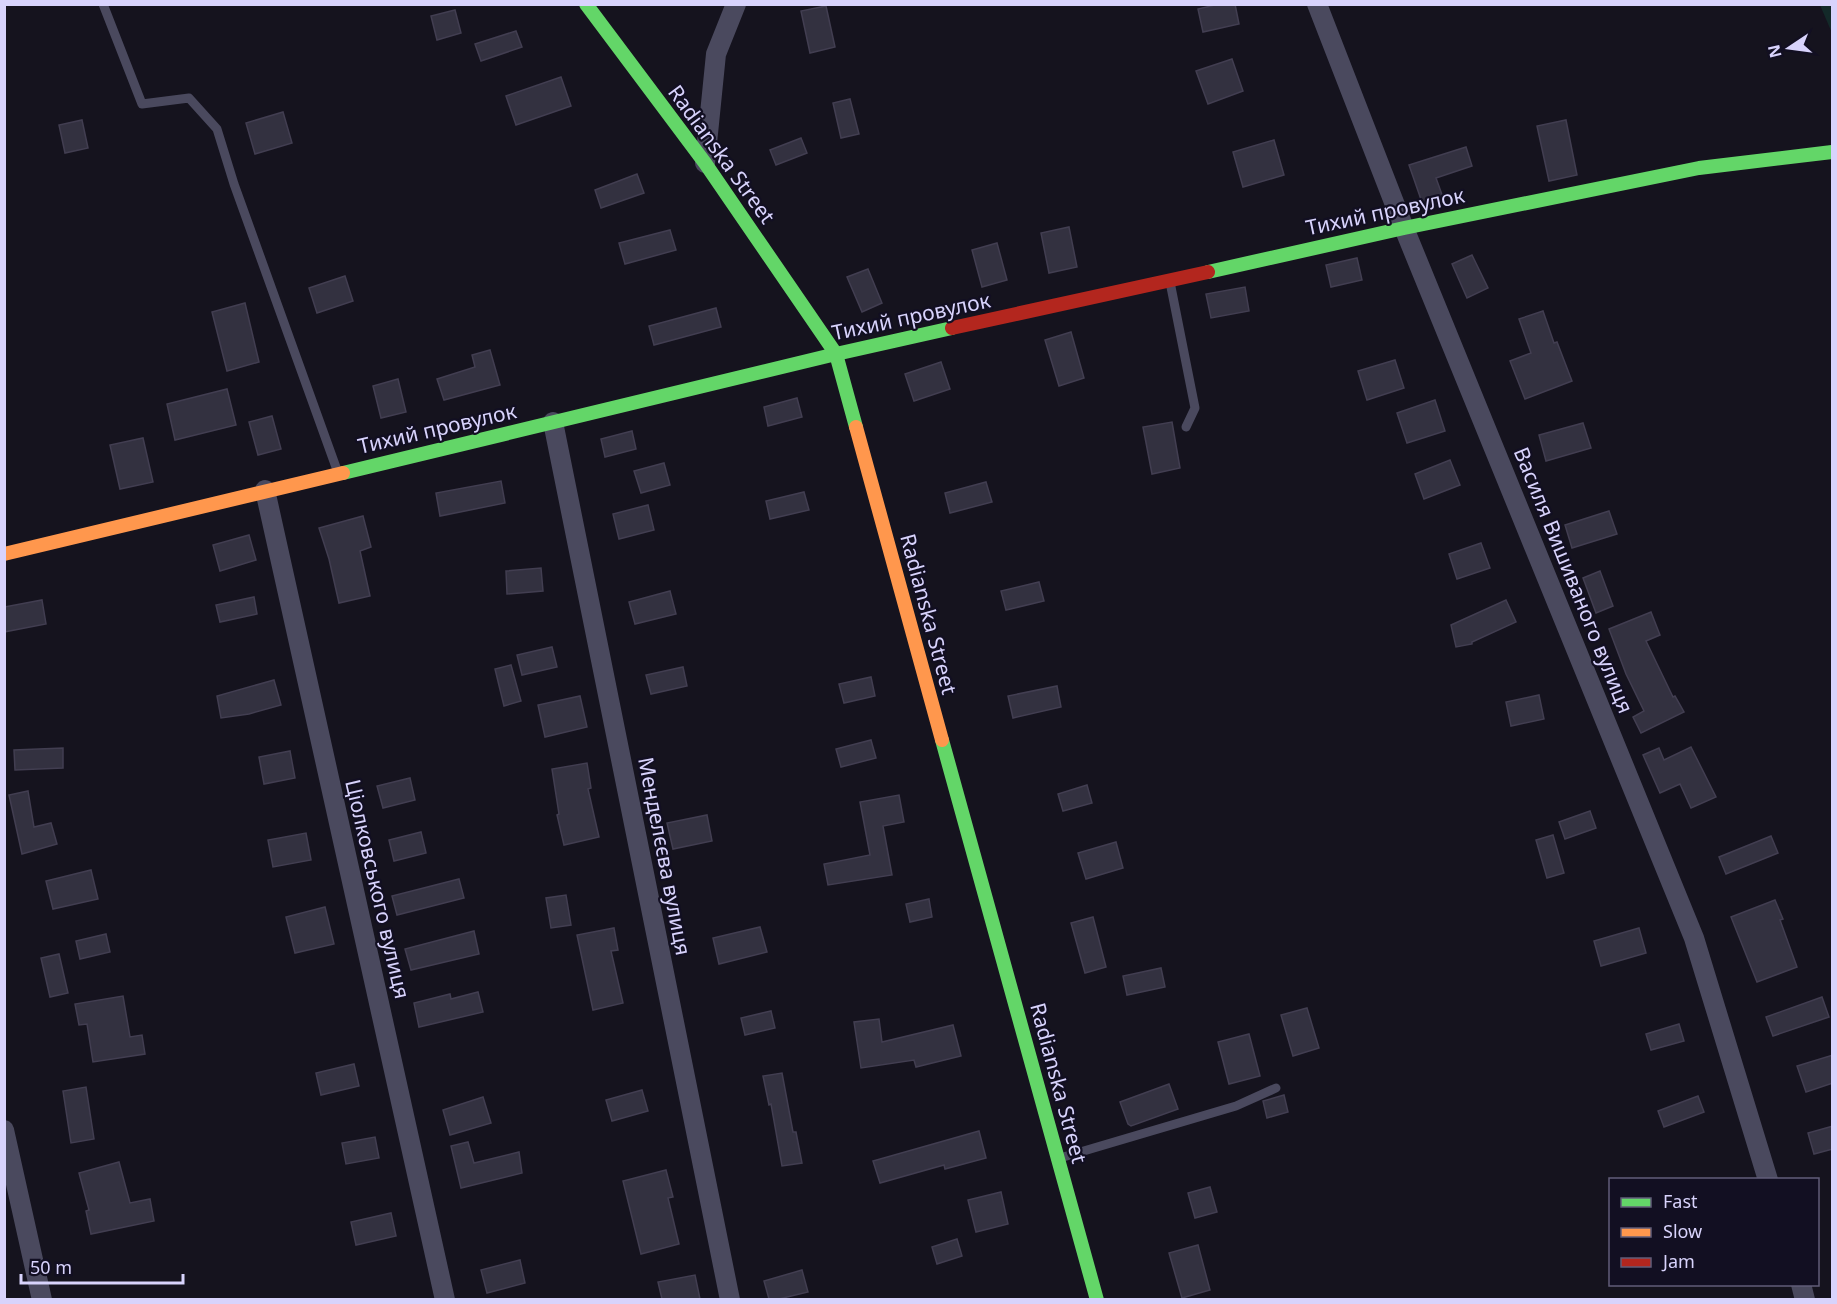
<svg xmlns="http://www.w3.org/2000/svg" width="1837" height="1304" font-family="'Noto Sans',sans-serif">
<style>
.green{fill:#132929}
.building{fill:#333140;stroke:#423e51;stroke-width:1.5}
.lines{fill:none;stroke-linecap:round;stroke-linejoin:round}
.lane{stroke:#4a495e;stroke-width:9}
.street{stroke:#4a495e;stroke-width:20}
.fast{stroke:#63d668;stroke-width:14}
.slow{stroke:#ff974d;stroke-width:14}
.jam{stroke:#b3261e;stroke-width:14}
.labels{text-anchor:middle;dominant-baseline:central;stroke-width:4.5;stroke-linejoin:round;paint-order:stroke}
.street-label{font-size:21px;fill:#d8d3fc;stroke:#120f22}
</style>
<rect width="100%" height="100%" fill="#15131e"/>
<path class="green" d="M1820,5H1832V33Z"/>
<g class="building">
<path d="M1219,4H1235L1239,24L1203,32L1198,9Z"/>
<path d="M826,6L835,47L810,53L801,11Z"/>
<path d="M455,10L461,33L437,40L431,16Z"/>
<path d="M516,31L522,47L481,61L475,44Z"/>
<path d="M1232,59L1243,91L1208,104L1196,71Z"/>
<path d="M561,77L571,106L516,125L506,96Z"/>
<path d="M850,99L859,134L841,138L833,103Z"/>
<path d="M283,112L292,143L255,154L246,123Z"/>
<path d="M82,120L88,148L65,153L59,125Z"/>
<path d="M1566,120L1577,175L1549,181L1537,126Z"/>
<path d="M801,138L807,153L776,165L770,150Z"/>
<path d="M1274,140L1284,175L1243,187L1233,152Z"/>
<path d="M1466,147L1472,166L1436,178L1445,203L1424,208L1409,165Z"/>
<path d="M637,174L644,193L601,208L595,190Z"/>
<path d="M1069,227L1077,267L1049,273L1041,233Z"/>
<path d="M670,230L676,250L625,264L619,243Z"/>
<path d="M997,243L1007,280L982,287L972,250Z"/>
<path d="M1472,255L1488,288L1467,298L1452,264Z"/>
<path d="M1357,258L1362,280L1331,287L1326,265Z"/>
<path d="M868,269L882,303L862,312L847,277Z"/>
<path d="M345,276L353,301L317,313L309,288Z"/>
<path d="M1245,287L1249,311L1211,318L1206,294Z"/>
<path d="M245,303L259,362L227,371L212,312Z"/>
<path d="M716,308L721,327L654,345L649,326Z"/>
<path d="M1543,311L1554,343L1557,342L1572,381L1525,399L1510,361L1531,353L1519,319Z"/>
<path d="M1071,332L1084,378L1059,386L1045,340Z"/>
<path d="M490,350L500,385L444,400L437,379L475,367L472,355Z"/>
<path d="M1395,360L1404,388L1367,400L1358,371Z"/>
<path d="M941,362L950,389L914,401L905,374Z"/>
<path d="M398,379L406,412L381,418L373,386Z"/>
<path d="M227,389L236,425L175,440L167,404Z"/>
<path d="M797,398L802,417L768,426L764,407Z"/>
<path d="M1435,400L1445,431L1407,443L1397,413Z"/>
<path d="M272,416L281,449L258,455L249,422Z"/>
<path d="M1172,422L1180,468L1152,474L1143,427Z"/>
<path d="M1583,423L1591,448L1546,461L1539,435Z"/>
<path d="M632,431L636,449L605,457L601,439Z"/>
<path d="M143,438L153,482L120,489L110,445Z"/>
<path d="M1450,460L1460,485L1424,499L1415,474Z"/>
<path d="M664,463L670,485L641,493L634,471Z"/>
<path d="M501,481L505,503L440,516L436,493Z"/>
<path d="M986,482L992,502L950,513L945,493Z"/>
<path d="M804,492L809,510L770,519L766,501Z"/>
<path d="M648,505L654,530L619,539L613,514Z"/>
<path d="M1609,511L1617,534L1572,548L1565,525Z"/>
<path d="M363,516L371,547L360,551L370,596L339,603L329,559L319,528Z"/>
<path d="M249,535L256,560L220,571L213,545Z"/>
<path d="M1481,543L1490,568L1457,579L1449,554Z"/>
<path d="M541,568L543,591L507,594L506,571Z"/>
<path d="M1600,571L1613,606L1596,613L1583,578Z"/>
<path d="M1039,582L1044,601L1006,610L1001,591Z"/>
<path d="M670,591L676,614L635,624L629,602Z"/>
<path d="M254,597L257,614L220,622L216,605Z"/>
<path d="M42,600L46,624L4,632V607Z"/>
<path d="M1506,600L1516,622L1472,642V644L1456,647L1451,625Z"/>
<path d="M1651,612L1660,635L1646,641L1673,697L1675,696L1684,712L1641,733L1633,717L1644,711L1626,674L1609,629Z"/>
<path d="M552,647L557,667L522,675L517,655Z"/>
<path d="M511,665L521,701L504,706L495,669Z"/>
<path d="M683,667L687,686L651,694L646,675Z"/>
<path d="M871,677L875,696L844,703L839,684Z"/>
<path d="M274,680L281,705L249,714L221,718L217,696Z"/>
<path d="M1057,686L1061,707L1013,718L1008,696Z"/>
<path d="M1539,695L1544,719L1511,726L1506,702Z"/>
<path d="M580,696L587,727L545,737L538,705Z"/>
<path d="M871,740L876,758L841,767L836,749Z"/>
<path d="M1691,747L1716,797L1691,808L1680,784L1660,793L1643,755L1659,748L1664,760Z"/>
<path d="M63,748V768L15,770L14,750Z"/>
<path d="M290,751L295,778L264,784L259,757Z"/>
<path d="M587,763L591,788L588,789L599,837L564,845L557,815L559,814L552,769Z"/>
<path d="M410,778L415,800L383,808L377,786Z"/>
<path d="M1087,785L1092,803L1063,811L1058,794Z"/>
<path d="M28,791L34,827L51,823L57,844L22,854L9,795Z"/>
<path d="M899,795L904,822L883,826L892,875L828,885L824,864L870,855L860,802Z"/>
<path d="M1590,811L1596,828L1565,839L1559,822Z"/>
<path d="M707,815L712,841L673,849L667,823Z"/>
<path d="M421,832L426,853L394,861L389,840Z"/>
<path d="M306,833L311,860L273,867L268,840Z"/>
<path d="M1553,835L1564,873L1547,878L1536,840Z"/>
<path d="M1771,836L1778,853L1726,874L1719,857Z"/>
<path d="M1116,842L1123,868L1086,879L1078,853Z"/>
<path d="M91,870L98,899L53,909L46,881Z"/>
<path d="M459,879L464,898L397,915L392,896Z"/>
<path d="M566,895L571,925L551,928L546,898Z"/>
<path d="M929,899L932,917L910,922L906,904Z"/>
<path d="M1775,900L1783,919L1780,920L1797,967L1757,982L1731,917Z"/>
<path d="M325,907L334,944L295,953L286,917Z"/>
<path d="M1093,917L1106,967L1085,973L1071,923Z"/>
<path d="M760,927L767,952L719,964L713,938Z"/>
<path d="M614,928L618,950L611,951L623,1003L593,1010L577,935Z"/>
<path d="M1639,928L1646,953L1601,966L1594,941Z"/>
<path d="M474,931L479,954L411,970L405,949Z"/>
<path d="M106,934L110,952L80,959L76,941Z"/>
<path d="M59,954L68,993L50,997L41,958Z"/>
<path d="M1161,968L1165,987L1127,995L1123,976Z"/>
<path d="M478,992L483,1012L419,1027L414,1003L450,994L451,999Z"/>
<path d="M123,996L130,1037L142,1035L145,1054L93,1062L87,1024L79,1025L75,1004Z"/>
<path d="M1822,997L1829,1017L1773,1036L1766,1017Z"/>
<path d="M1307,1008L1319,1048L1293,1056L1281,1015Z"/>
<path d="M771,1011L775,1028L745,1035L741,1018Z"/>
<path d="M879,1019L882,1042L953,1025L961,1056L916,1067L914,1060L861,1068L854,1022Z"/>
<path d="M1679,1024L1684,1041L1651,1050L1646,1034Z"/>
<path d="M1249,1034L1260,1076L1229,1084L1218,1042Z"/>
<path d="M1833,1055V1083L1806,1092L1797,1066Z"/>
<path d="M354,1064L359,1086L321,1095L316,1073Z"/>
<path d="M782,1073L793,1132H796L802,1163L782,1166L771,1104L769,1105L763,1076Z"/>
<path d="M1169,1084L1178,1109L1131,1126L1128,1124L1120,1102Z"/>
<path d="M86,1087L94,1139L71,1143L63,1091Z"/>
<path d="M642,1090L648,1111L612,1121L606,1100Z"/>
<path d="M1284,1095L1288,1112L1267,1118L1263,1101Z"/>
<path d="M1698,1096L1704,1112L1664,1127L1658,1111Z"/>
<path d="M483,1097L491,1123L450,1135L443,1110Z"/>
<path d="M1833,1126V1149L1814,1154L1808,1133Z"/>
<path d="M979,1131L986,1158L945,1169L944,1165L880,1183L873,1161Z"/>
<path d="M375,1137L379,1158L346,1164L342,1143Z"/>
<path d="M468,1142L474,1163L519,1152L522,1173L461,1188L451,1146Z"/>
<path d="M119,1162L130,1203L150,1199L154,1221L91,1234L86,1211L89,1210L79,1173Z"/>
<path d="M666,1170L673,1197L668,1198L679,1244L641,1254L623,1181Z"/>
<path d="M1210,1187L1217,1212L1195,1218L1188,1193Z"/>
<path d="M1001,1192L1008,1224L976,1232L968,1200Z"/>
<path d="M391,1213L396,1236L356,1245L351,1222Z"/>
<path d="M957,1239L962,1256L937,1264L932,1247Z"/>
<path d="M1198,1245L1210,1290L1182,1298L1169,1253Z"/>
<path d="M520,1260L525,1283L487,1293L481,1270Z"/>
<path d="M802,1270L808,1292L779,1299H769L764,1281Z"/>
<path d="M695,1275L700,1299H662L658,1282Z"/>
</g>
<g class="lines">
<g class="lane">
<path d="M103,4L142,104L189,98L217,129L234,184L337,470"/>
<path d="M1170,282L1195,408L1186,427"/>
<path d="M1060,1158L1236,1106L1276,1088"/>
</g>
<g class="street">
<path d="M1317,4L1404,228L1694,938L1768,1180"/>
<path d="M705,163L716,54L736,4"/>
<path d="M553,422L730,1300"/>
<path d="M265,490L445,1300"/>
<path d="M4,1130L42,1300"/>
<path d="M1801,1284L1805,1300"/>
</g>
<g class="fast">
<path d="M586,4L705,163L836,354L856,427"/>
<path d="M1208,272L1404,228L1699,168L1832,152"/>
<path d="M343,473L836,354L952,328"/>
<path d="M942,740L1097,1300"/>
</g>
<g class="slow">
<path d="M856,427L942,740"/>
<path d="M4,554L343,473"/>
</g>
<path class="jam" d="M952,328L1208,272"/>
</g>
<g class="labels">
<g class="street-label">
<text transform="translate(722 154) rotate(54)">Radianska Street</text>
<text transform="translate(1385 211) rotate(-12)">Тихий провулок</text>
<text transform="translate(911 316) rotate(-12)">Тихий провулок</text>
<text transform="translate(437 428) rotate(-13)">Тихий провулок</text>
<text transform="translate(1574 580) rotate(68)">Василя Вишиваного вулиця</text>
<text transform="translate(929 614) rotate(75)">Radianska Street</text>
<text transform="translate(665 856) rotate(79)">Менделєєва вулиця</text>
<text transform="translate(378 889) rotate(77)">Ціолковського вулиця</text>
<text transform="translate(1059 1083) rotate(75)">Radianska Street</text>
</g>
</g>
<rect width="1837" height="1304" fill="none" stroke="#d8d3fc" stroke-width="12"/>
<rect x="1609" y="1178" width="210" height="108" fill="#120f22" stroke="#615d79" stroke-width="1.5"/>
<rect x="1621" y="1198" width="30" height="9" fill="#63d668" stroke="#615d79" stroke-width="1.5"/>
<text x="1663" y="1208" font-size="18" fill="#d8d3fc">Fast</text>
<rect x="1621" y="1228" width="30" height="9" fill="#ff974d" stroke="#615d79" stroke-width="1.5"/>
<text x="1663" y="1238" font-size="18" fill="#d8d3fc">Slow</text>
<rect x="1621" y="1258" width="30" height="9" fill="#b3261e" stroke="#615d79" stroke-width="1.5"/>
<text x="1663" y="1268" font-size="18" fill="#d8d3fc">Jam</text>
<g transform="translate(1789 48) rotate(257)" stroke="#120f22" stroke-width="4.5" paint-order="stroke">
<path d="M0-4.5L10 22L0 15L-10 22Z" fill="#d8d3fc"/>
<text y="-9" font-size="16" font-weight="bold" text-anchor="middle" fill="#d8d3fc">N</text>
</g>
<path d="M21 1274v9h162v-9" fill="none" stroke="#d8d3fc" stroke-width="3"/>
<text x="30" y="1274" font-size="18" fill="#d8d3fc" stroke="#120f22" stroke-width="4.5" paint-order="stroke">50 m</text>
</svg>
